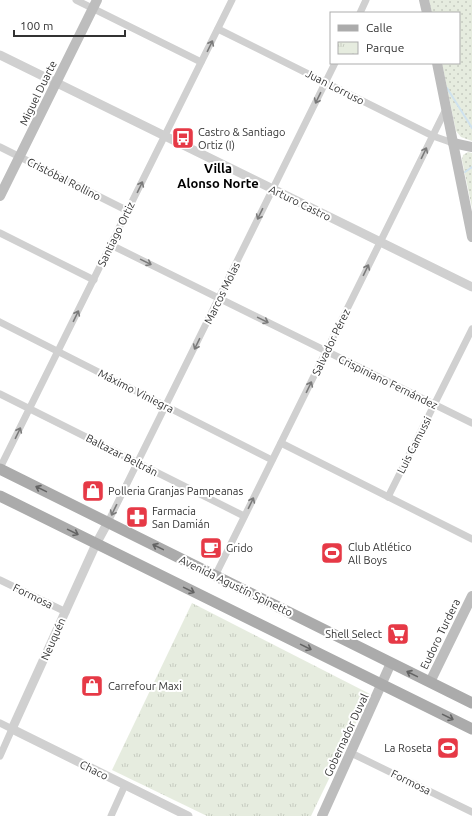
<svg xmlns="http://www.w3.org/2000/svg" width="472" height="816" font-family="Ubuntu,sans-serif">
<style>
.grass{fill:url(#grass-dots)}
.park{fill:url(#park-tufts)}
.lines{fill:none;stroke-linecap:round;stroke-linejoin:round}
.stream{stroke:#cfe2ee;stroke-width:2}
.minor{stroke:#d0d0d0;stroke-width:7}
.tertiary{stroke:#d0d0d0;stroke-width:9}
.secondary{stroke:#bdbdbd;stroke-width:10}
.primary{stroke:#ababab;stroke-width:11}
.oneway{stroke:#7a7a7a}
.oneway2{stroke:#636363}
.labels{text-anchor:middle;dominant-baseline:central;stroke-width:4;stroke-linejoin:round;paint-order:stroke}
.street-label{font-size:11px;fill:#333;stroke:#fff}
.poi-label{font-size:11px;fill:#333;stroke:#fff;text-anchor:start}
.quarter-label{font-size:13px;font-weight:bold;fill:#000;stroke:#fff}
</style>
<defs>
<pattern id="grass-dots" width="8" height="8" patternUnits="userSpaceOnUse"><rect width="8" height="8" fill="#e6ecdf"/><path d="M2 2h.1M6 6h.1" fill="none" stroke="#c6cbc0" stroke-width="1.8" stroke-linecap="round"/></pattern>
<pattern id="park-tufts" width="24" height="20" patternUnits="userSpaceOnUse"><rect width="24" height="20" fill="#e6ecdf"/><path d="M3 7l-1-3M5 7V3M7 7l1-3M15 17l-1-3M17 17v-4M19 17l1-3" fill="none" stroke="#c6cbc0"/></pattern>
</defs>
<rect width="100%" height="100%" fill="#fff"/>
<g class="grass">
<path d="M429,0H472V141L461,137L456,131L442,63H459V13H432Z"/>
<path d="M468,152L472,153V208L462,160L463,155Z"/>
</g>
<path class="park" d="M192,603L370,694L311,816H207L112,770Z"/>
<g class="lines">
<g class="stream">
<path d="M447,88L472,128"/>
<path d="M465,172L472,167"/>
</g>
<g class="minor">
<path d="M76,0L201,62"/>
<path d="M360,13L366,0"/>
<path d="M218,29L433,136L453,143"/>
<path d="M0,147L128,211"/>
<path d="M0,233L94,280"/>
<path d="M111,245L472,423"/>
<path d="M0,322L272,460"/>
<path d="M0,394L244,516"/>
<path d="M281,443L472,539"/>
<path d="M0,468L232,0"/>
<path d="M388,497L472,329"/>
<path d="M108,522L335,63"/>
<path d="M215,576L446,109"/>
<path d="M0,580L66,612"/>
<path d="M0,723L12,729L0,756"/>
<path d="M351,753L472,812"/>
<path d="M111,816L125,785"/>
</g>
<g class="tertiary">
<path d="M0,55L472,287"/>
<path d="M108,522L96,544L12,729L188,816"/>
</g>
<g class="secondary">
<path d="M424,0L427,13"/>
<path d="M437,63L472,237"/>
<path d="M453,143L472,147"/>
<path d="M0,196L97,0"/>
<path d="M430,682L472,596"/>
<path d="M322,816L391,663"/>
</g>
<g class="primary">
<path d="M0,469L472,703"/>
<path d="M0,496L472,729"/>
</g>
</g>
<defs><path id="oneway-shaft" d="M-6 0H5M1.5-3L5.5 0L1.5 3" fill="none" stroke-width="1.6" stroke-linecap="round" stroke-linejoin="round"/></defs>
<g class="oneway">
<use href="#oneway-shaft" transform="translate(210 46) rotate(-64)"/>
<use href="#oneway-shaft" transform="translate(318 98) rotate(116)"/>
<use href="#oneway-shaft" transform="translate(424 153) rotate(-64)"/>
<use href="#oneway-shaft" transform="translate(140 187) rotate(-64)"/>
<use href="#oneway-shaft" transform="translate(260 214) rotate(116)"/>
<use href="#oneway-shaft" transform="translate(146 262) rotate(26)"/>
<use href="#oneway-shaft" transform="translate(366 270) rotate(-64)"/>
<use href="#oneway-shaft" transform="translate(76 316) rotate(-64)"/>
<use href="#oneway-shaft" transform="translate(263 320) rotate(26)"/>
<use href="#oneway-shaft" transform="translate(197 344) rotate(116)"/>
<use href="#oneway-shaft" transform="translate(309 387) rotate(-64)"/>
<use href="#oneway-shaft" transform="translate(18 433) rotate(-64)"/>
<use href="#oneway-shaft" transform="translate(251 503) rotate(-64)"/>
<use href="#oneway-shaft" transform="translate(114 510) rotate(116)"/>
</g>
<g class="oneway2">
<use href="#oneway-shaft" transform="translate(41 489) rotate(-154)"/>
<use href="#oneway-shaft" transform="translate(73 532) rotate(26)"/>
<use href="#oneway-shaft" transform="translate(158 547) rotate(-154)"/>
<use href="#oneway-shaft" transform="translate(189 590) rotate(26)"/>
<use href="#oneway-shaft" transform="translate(306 647) rotate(26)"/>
<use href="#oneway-shaft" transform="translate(412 674) rotate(-154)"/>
<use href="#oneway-shaft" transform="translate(448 717) rotate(26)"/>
</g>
<defs>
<g id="bus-square" transform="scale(1.15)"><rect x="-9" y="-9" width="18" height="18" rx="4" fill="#e63946" stroke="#fff"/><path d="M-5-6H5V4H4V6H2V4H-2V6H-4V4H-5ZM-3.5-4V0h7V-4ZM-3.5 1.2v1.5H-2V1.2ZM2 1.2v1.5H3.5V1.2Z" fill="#fff"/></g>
<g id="shop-square" transform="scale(1.15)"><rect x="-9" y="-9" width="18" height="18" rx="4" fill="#e63946" stroke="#fff"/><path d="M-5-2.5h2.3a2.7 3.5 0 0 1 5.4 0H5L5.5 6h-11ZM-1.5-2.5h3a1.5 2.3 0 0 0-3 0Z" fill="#fff"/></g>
<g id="pharmacy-square" transform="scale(1.15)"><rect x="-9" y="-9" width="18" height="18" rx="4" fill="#e63946" stroke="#fff"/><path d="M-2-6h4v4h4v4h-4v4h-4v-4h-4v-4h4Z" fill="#fff"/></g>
<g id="cafe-square" transform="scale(1.15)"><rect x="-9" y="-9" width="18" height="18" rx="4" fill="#e63946" stroke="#fff"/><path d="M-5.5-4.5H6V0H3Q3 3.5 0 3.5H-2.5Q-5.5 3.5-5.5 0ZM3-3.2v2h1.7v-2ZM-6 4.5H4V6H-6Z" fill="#fff"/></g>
<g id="stadium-square" transform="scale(1.15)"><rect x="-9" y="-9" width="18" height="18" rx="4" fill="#e63946" stroke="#fff"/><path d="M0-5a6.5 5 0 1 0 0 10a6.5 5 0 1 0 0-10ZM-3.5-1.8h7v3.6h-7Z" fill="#fff"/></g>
<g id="supermarket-square" transform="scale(1.15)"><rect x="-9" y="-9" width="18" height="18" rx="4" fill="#e63946" stroke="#fff"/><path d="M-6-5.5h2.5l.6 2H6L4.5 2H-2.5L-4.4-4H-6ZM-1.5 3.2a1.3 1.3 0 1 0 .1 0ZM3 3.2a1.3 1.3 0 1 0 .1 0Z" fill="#fff"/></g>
</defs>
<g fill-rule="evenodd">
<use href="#bus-square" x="183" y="138"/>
<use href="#shop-square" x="93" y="491"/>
<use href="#pharmacy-square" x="137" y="517"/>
<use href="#cafe-square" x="211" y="548"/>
<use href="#stadium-square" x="332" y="553"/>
<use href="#supermarket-square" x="398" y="634"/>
<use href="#shop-square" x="92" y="686"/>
<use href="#stadium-square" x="448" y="748"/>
</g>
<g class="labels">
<g class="street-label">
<text transform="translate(335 87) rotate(27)">Juan Lorruso</text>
<text transform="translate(38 93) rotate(-64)">Miguel Duarte</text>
<text transform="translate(64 179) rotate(27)">Cristóbal Rollino</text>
<text transform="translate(300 203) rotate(26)">Arturo Castro</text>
<text transform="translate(116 234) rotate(-64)">Santiago Ortiz</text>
<text transform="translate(222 293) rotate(-64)">Marcos Molas</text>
<text transform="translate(331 342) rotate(-64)">Salvador Pérez</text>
<text transform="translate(388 382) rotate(26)">Crispiniano Fernández</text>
<text transform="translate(136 391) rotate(27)">Máximo Viniegra</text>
<text transform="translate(414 445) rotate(-63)">Luis Camussi</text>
<text transform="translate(122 455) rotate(27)">Baltazar Beltrán</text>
<text transform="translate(236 586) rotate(26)">Avenida Agustín Spinetto</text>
<text transform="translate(33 596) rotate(26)">Formosa</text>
<text transform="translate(440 634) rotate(-64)">Eudoro Turdera</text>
<text transform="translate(53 639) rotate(-66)">Neuquén</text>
<text transform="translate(346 735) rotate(-65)">Gobernador Duval</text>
<text transform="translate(94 770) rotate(26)">Chaco</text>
<text transform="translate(411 782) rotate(26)">Formosa</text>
</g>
<g class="poi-label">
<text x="198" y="132">Castro &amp; Santiago<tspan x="198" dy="13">Ortiz (I)</tspan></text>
<text x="108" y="491">Polleria Granjas Pampeanas</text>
<text x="152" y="511">Farmacia<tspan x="152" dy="13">San Damián</tspan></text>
<text x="348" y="547">Club Atlético<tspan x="348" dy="13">All Boys</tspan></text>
<text x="226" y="548">Grido</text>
<text x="382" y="634" text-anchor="end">Shell Select</text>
<text x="108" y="686">Carrefour Maxi</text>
<text x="432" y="748" text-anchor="end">La Roseta</text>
</g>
<g class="quarter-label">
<text x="218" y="168">Villa<tspan x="218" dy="15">Alonso Norte</tspan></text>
</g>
</g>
<rect x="330" y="12" width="130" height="52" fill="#ffffff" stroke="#adadad"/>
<rect x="338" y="25" width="20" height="6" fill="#ababab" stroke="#adadad"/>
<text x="366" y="32" font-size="12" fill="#333333">Calle</text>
<rect x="338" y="42" width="20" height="12" fill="url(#park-tufts)" stroke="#adadad"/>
<text x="366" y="52" font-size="12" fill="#333333">Parque</text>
<path d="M14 30v6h111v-6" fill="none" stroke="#333333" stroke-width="2"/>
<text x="20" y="30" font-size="12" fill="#333333" stroke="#ffffff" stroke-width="3" paint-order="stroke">100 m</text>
</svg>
